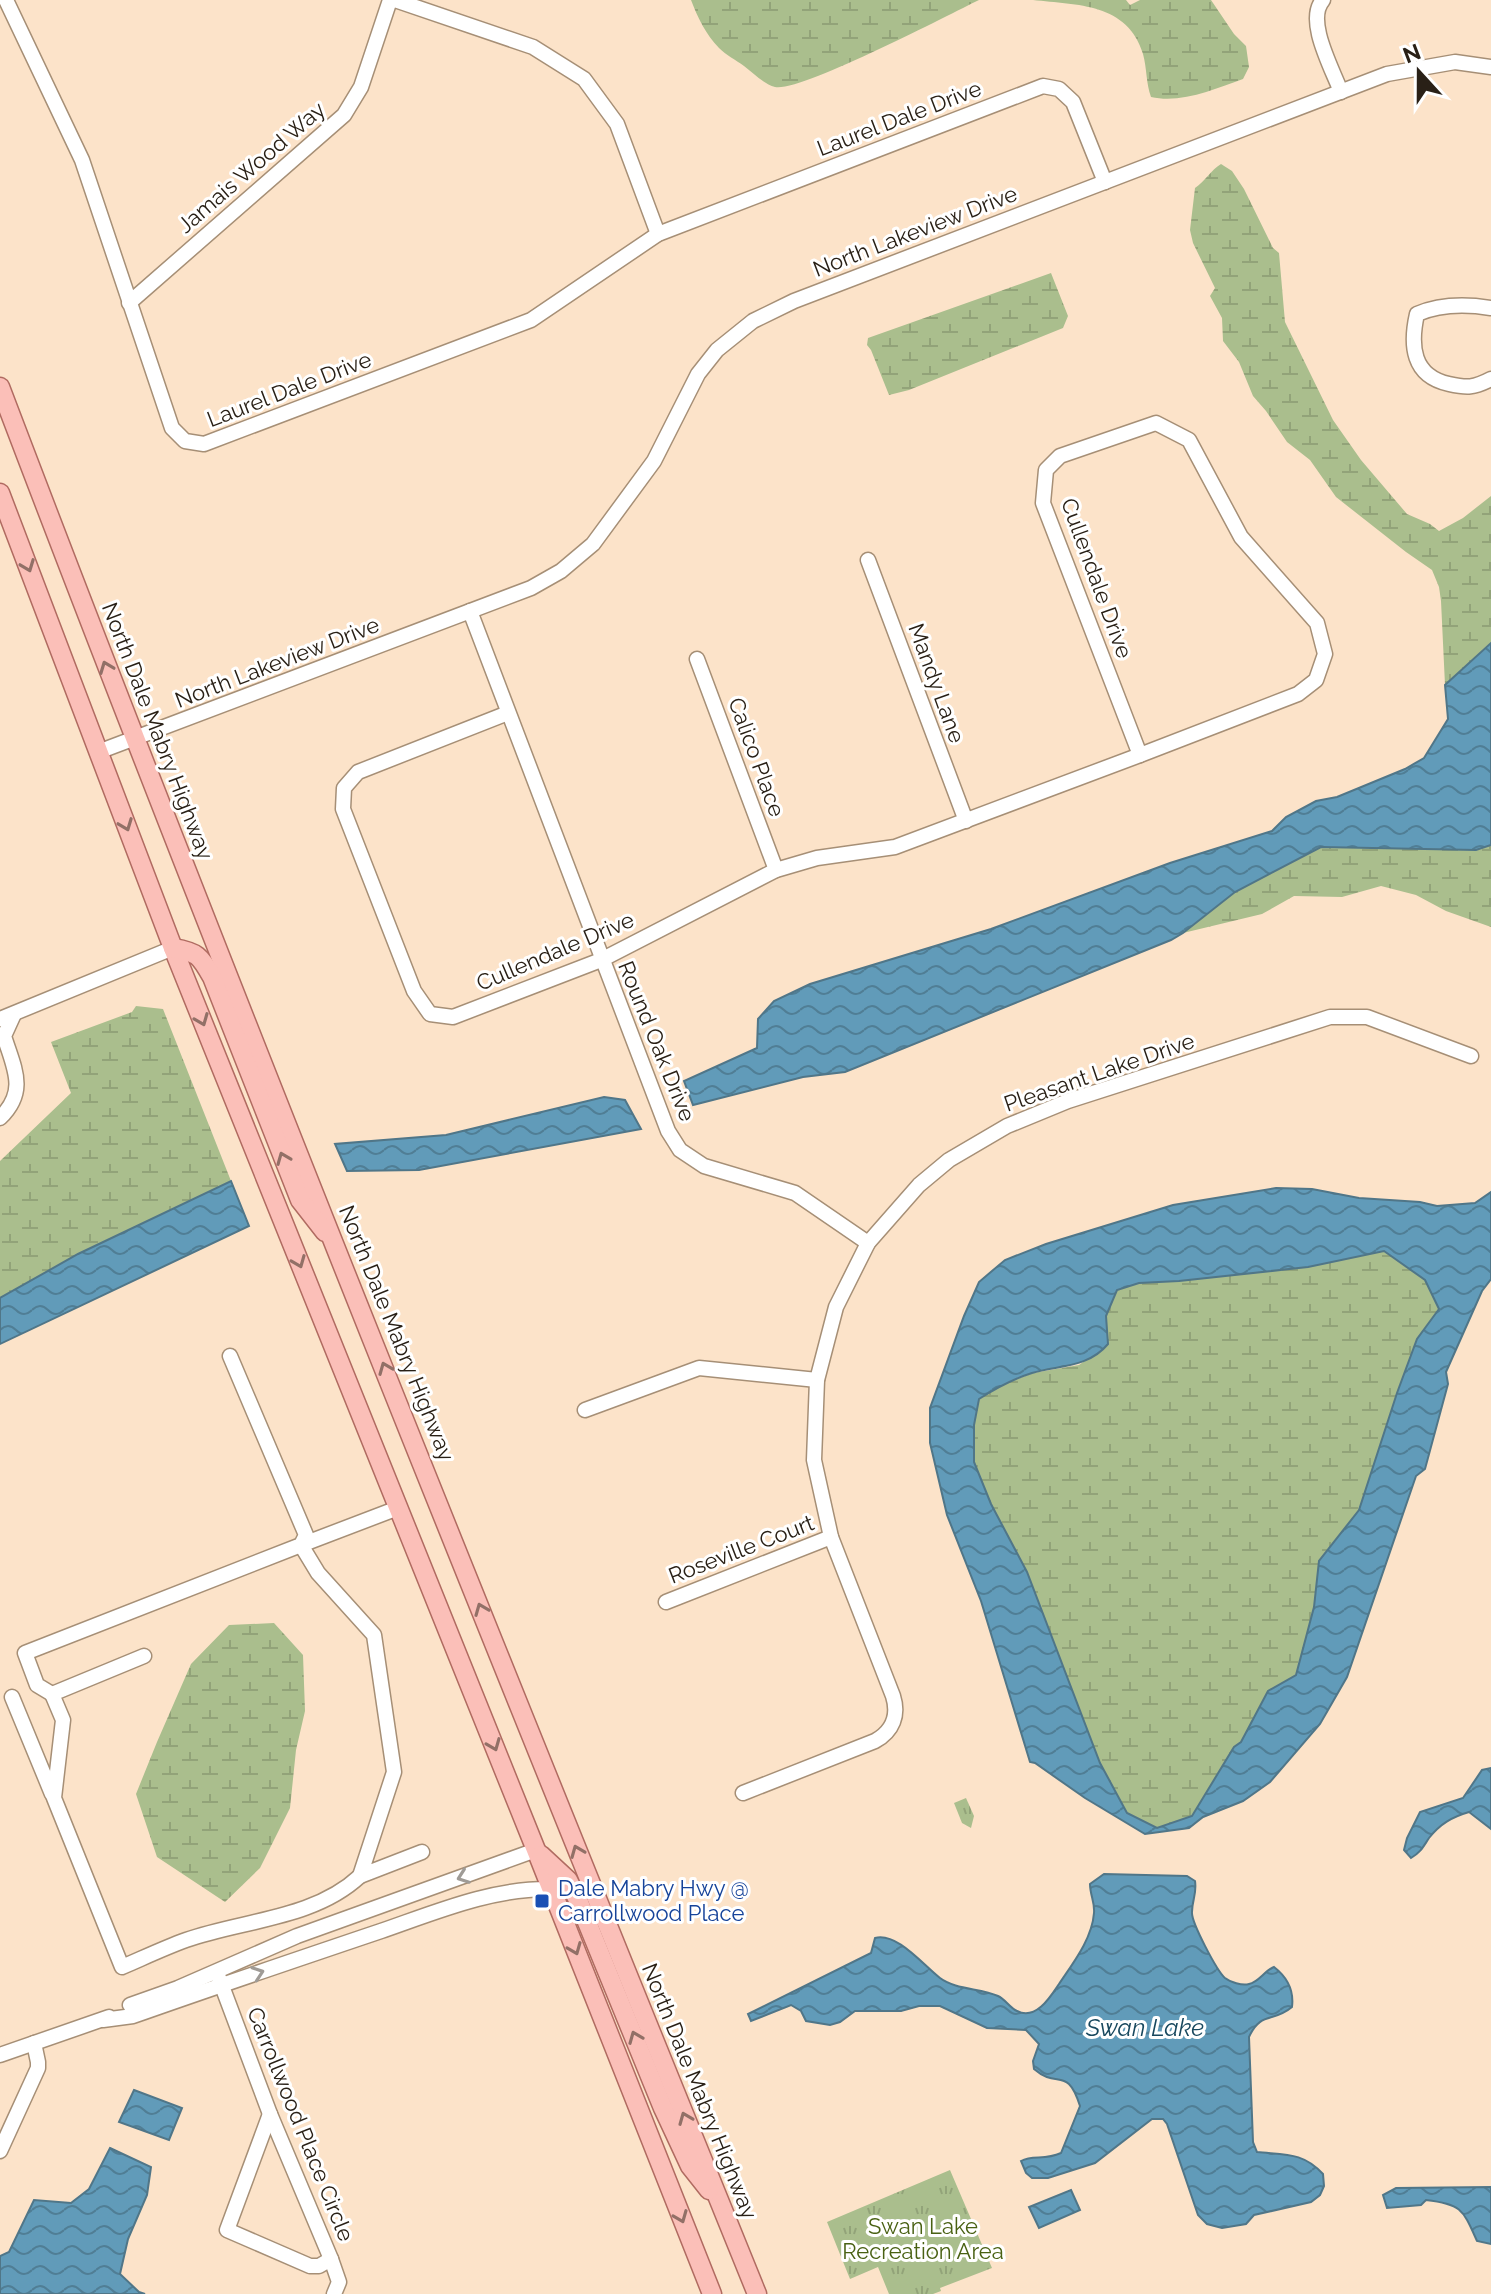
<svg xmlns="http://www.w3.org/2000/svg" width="1491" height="2294" font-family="Raleway,sans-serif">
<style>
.wetland{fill:url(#wetland-marsh)}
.park{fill:url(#park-tufts)}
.water{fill:url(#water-waves);stroke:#507688;stroke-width:2;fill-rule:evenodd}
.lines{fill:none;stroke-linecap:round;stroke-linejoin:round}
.minor-casing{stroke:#a68f76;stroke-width:17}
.major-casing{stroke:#b06b61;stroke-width:21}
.minor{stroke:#fff;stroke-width:14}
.major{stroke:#fbbfb8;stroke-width:18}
.oneway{stroke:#927067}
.oneway2{stroke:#9f9b96}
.transit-dot{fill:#1a4fb4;stroke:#fff;stroke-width:3}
.labels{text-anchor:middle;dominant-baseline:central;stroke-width:6;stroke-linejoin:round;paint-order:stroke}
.street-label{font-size:22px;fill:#292016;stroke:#fff}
.transit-label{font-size:22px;fill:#164399;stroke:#fff;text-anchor:start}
.park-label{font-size:22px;fill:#496113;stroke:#fff}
.water-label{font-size:24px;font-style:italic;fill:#18485e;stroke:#fff}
</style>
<defs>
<pattern id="wetland-marsh" width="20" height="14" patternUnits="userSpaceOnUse" patternTransform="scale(2)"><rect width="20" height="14" fill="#aabe8d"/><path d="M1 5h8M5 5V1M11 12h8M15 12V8" fill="none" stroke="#92a379"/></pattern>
<pattern id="park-tufts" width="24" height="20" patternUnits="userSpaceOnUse" patternTransform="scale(2)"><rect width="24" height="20" fill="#aabe8d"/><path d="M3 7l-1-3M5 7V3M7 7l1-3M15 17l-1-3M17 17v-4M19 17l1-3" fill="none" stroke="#92a379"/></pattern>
<pattern id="water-waves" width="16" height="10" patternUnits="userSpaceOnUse" patternTransform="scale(2)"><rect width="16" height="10" fill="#619bb9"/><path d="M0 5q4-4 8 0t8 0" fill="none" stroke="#507e95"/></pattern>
</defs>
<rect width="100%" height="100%" fill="#fce3c9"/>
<g class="wetland">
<path d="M691,0H979C948,15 799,93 775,87C764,84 753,73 744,66C736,60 726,55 719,48C706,35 697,16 691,0Z"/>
<path d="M1033,0H1126L1130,5L1140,0H1211L1234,34L1246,46L1249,67L1243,79C1215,89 1181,104 1151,97C1146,83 1147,69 1143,54C1128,3 1077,5 1033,0Z"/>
<path d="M1221,164L1232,171L1244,189L1273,248L1279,253L1285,322L1333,420L1361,460L1407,514L1430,524L1439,531L1463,518L1491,496V643L1445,685L1441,601L1439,587L1432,570L1406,552L1336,497L1310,460L1287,442L1266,411L1253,396L1239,362L1223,341L1222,318L1210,296L1215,288L1193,243L1190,230L1195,188C1205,181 1211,170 1221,164Z"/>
<path d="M1051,273L1068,316L1063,328L909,390L889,395L871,350L867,345L868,338Z"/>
<path d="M1491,845V927L1446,911L1416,895L1381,886L1342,897L1294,896L1262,914L1183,933L1235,892L1321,847L1476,850Z"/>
<path d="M136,1006L163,1009L231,1181L78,1254L0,1298V1161L71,1093L51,1042L132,1012Z"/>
<path d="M1384,1251L1425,1280L1439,1309L1417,1339L1397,1393L1359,1510L1319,1561L1314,1607L1296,1676L1268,1691L1241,1742L1192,1816L1157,1828L1127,1813L1100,1763L1027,1572L991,1504L974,1462V1425L979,1398L1002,1385L1033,1373L1079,1365L1108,1344L1106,1316L1117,1290L1139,1283L1179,1281L1308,1267Z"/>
<path d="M274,1623L303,1655L305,1711L296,1750L290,1808L260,1868L225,1902L157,1857L136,1794L157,1742L191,1664L229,1625Z"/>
</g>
<g class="park">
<path d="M966,1798L974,1816L971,1828L962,1823L954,1803Z"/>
<path d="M950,2170L992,2268L940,2288L941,2291L933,2294H889L878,2267L850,2279L827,2222Z"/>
</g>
<g class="water">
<path d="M1491,643V845L1476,850L1321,847L1235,892L1183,933L1171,940L845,1072L803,1077L693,1105L684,1081L757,1048L758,1019L774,1001L810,984L991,929L1170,863L1272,831L1286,817L1316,801L1337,797L1405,769L1424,758L1448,719L1445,685Z"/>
<path d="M604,1097L625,1100L641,1129L419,1170L347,1171L335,1144L446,1135Z"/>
<path d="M231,1181L249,1226L0,1344V1298L78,1254Z"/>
<path d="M1276,1188L1312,1189L1359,1198L1420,1202L1437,1206L1475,1203L1491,1192V1279L1482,1291L1446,1372L1448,1384L1425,1469L1416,1476L1347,1677L1320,1724L1270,1782L1243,1801L1203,1817L1189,1828L1145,1834L1085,1798L1035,1763L1030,1762L981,1601L947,1515L930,1443V1408L964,1316L979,1282L1005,1260L1046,1244L1173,1205ZM1384,1251L1425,1280L1439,1309L1417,1339L1397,1393L1359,1510L1319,1561L1314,1607L1296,1675L1268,1691L1241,1742L1234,1747L1192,1816L1157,1828L1127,1813L1100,1763L1027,1572L991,1504L974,1462V1425L979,1399C996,1388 1013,1379 1032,1373C1059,1365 1088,1368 1108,1344L1106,1316L1117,1290L1139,1283L1179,1281L1308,1267Z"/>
<path d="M1491,1768V1829L1469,1812C1452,1817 1440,1824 1429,1838C1423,1847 1421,1852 1411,1858L1404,1850L1407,1838L1420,1812L1463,1798L1482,1770Z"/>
<path d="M1104,1874L1187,1876L1195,1881C1197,1894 1192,1900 1192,1912C1191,1922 1217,1971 1225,1978C1230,1982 1242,1986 1249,1984C1259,1982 1264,1971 1274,1967C1287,1977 1294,1991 1292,2007C1273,2023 1261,2011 1249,2037L1253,2142L1257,2152C1285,2155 1303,2152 1323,2174L1324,2186L1320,2195L1311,2202L1254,2215L1246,2224L1222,2228L1207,2224L1198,2215L1167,2124L1163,2119H1152L1095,2163L1048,2178H1032L1026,2173L1021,2161C1033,2154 1044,2161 1061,2153L1080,2106C1067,2065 1058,2090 1034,2069L1033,2061L1039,2044L1026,2030L987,2028L940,2006H919L901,2011H855L840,2022L830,2025L806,2021L801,2011L791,2005L751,2021L748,2014L871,1953L875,1938C897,1932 923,1965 940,1978C956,1990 980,1988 998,1996C1005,1999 1010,2008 1017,2011C1036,2021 1051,1996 1059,1984C1073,1963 1092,1939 1094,1913C1095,1902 1090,1895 1090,1884Z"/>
<path d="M134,2090L182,2108L169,2140L119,2122Z"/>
<path d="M110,2148L151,2167L147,2195L128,2239L120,2274L139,2292L145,2294H0V2256L9,2252L34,2200L71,2203L89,2189Z"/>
<path d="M1491,2187V2244L1477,2241C1463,2210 1462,2204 1426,2200L1421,2205L1387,2208L1383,2195L1396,2188Z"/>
<path d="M1071,2190L1080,2210L1039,2228L1029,2207Z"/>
</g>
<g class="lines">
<g class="minor-casing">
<g id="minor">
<path d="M6,0L82,160L172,428L185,441L204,444L531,320L658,234L1043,86L1059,89L1073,102L1105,182"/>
<path d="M395,0L533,47L584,79L617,124L658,234"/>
<path d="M1323,0C1305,20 1332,68 1341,92"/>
<path d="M129,303L344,115L361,87L390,0"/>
<path d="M1491,308C1466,304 1440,304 1417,314C1410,345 1412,376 1449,384C1467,388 1474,388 1491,379"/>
<path d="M1156,423L1189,440L1241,537L1317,623L1325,654L1316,680L1298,694L1140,755L1043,503L1046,470L1060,456Z"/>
<path d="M868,560L966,821"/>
<path d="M470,611L668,1131L680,1150L704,1166L795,1193L868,1243"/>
<path d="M697,659L776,870"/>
<path d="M508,713L358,772L344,788L343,809L414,991L430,1014L453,1017L601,960L776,870L817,858L895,847L1140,755"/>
<path d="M98,752L531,588L561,571L593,544L654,461L698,374L717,350L753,321L794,301L1387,74L1455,62L1491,67"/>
<path d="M0,1019L173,948"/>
<path d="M0,1118C28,1091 14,1068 4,1036L14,1014"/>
<path d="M585,1410L699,1368L817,1380"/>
<path d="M398,1508L301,1545L318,1573L374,1635L394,1772L360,1876L422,1852"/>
<path d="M666,1602L831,1537"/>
<path d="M144,1656L52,1694L63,1720L54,1798L122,1967C143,1958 164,1948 186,1940C243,1920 314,1919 360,1876"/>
<path d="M52,1694L37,1685L25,1653L301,1545L306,1535L230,1356"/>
<path d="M12,1697L52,1794"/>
<path d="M743,1793L875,1741C893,1731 899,1715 893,1696L831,1537L814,1460L817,1380L836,1307L868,1243L919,1185L949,1160L1007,1126L1068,1101L1330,1017H1367L1471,1056"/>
<path d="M219,1978L270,2114L331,2259L339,2282L334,2294"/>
<path d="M130,2005L178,1988L297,1936L536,1850"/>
<path d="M103,2020L133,2016C215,1987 298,1959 381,1931C436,1912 492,1888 551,1889"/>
<path d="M0,2055L109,2017"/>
<path d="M270,2114L227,2230L310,2266H319L331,2259"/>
<path d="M0,2151L38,2068V2062L34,2043"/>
</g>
</g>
<g class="major-casing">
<g id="major">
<path d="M0,387C243,1026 500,1660 757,2294"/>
<path d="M0,493L173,948L536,1850L712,2294"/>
<path d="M173,948C198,952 200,956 212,977L300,1200L325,1232"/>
<path d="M541,1855L568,1880L578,1900L663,2108L690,2166L709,2190"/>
</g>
</g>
<use href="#minor" class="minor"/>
<use href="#major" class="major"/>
</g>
<defs><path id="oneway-chevron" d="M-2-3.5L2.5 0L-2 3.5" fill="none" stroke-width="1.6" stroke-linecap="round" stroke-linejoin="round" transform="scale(2)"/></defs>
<g class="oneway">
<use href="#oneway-chevron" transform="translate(28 566) rotate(69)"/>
<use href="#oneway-chevron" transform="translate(106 667) rotate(-111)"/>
<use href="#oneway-chevron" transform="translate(126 825) rotate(69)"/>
<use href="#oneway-chevron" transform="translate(202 1020) rotate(68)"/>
<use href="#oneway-chevron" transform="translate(283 1158) rotate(-112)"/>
<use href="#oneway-chevron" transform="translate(299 1262) rotate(68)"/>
<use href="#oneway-chevron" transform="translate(385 1368) rotate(-112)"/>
<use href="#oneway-chevron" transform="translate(481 1609) rotate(-112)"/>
<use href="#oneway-chevron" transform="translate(494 1745) rotate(68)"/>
<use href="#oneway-chevron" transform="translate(577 1851) rotate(-112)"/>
<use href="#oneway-chevron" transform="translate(575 1949) rotate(68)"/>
<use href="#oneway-chevron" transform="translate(635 2037) rotate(-112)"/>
<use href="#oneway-chevron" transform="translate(685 2118) rotate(-112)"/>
<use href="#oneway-chevron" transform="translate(681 2217) rotate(68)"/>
</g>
<g class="oneway2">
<use href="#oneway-chevron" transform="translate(463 1877) rotate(160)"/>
<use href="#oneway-chevron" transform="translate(258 1973) rotate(-19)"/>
</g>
<rect class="transit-dot" x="534" y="1893" width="16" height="16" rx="4"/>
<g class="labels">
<g class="street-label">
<text transform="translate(899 118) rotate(-21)">Laurel Dale Drive</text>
<text transform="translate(251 167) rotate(-41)">Jamais Wood Way</text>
<text transform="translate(915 231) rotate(-21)">North Lakeview Drive</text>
<text transform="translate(289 389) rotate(-21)">Laurel Dale Drive</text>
<text transform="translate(1097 578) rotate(70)">Cullendale Drive</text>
<text transform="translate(277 662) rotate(-21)">North Lakeview Drive</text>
<text transform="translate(937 683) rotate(70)">Mandy Lane</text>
<text transform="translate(158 731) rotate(69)">North Dale Mabry Highway</text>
<text transform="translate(757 757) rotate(70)">Calico Place</text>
<text transform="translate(555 951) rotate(-23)">Cullendale Drive</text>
<text transform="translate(657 1041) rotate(68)">Round Oak Drive</text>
<text transform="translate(1099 1072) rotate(-19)">Pleasant Lake Drive</text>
<text transform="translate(397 1333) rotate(68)">North Dale Mabry Highway</text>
<text transform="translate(741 1549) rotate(-21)">Roseville Court</text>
<text transform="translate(700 2091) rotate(68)">North Dale Mabry Highway</text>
<text transform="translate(301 2124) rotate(68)">Carrollwood Place Circle</text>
</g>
<g class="transit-label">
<text x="558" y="1888">Dale Mabry Hwy @<tspan x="558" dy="25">Carrollwood Place</tspan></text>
</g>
<g class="park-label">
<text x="923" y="2226">Swan Lake<tspan x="923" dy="25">Recreation Area</tspan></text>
</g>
<g class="water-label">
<text x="1145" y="2027">Swan Lake</text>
</g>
</g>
<g transform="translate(1419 72) rotate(339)" stroke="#ffffff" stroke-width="6" paint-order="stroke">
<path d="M0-6L14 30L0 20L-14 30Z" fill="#292016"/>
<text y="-12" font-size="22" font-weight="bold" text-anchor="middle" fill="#292016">N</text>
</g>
</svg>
